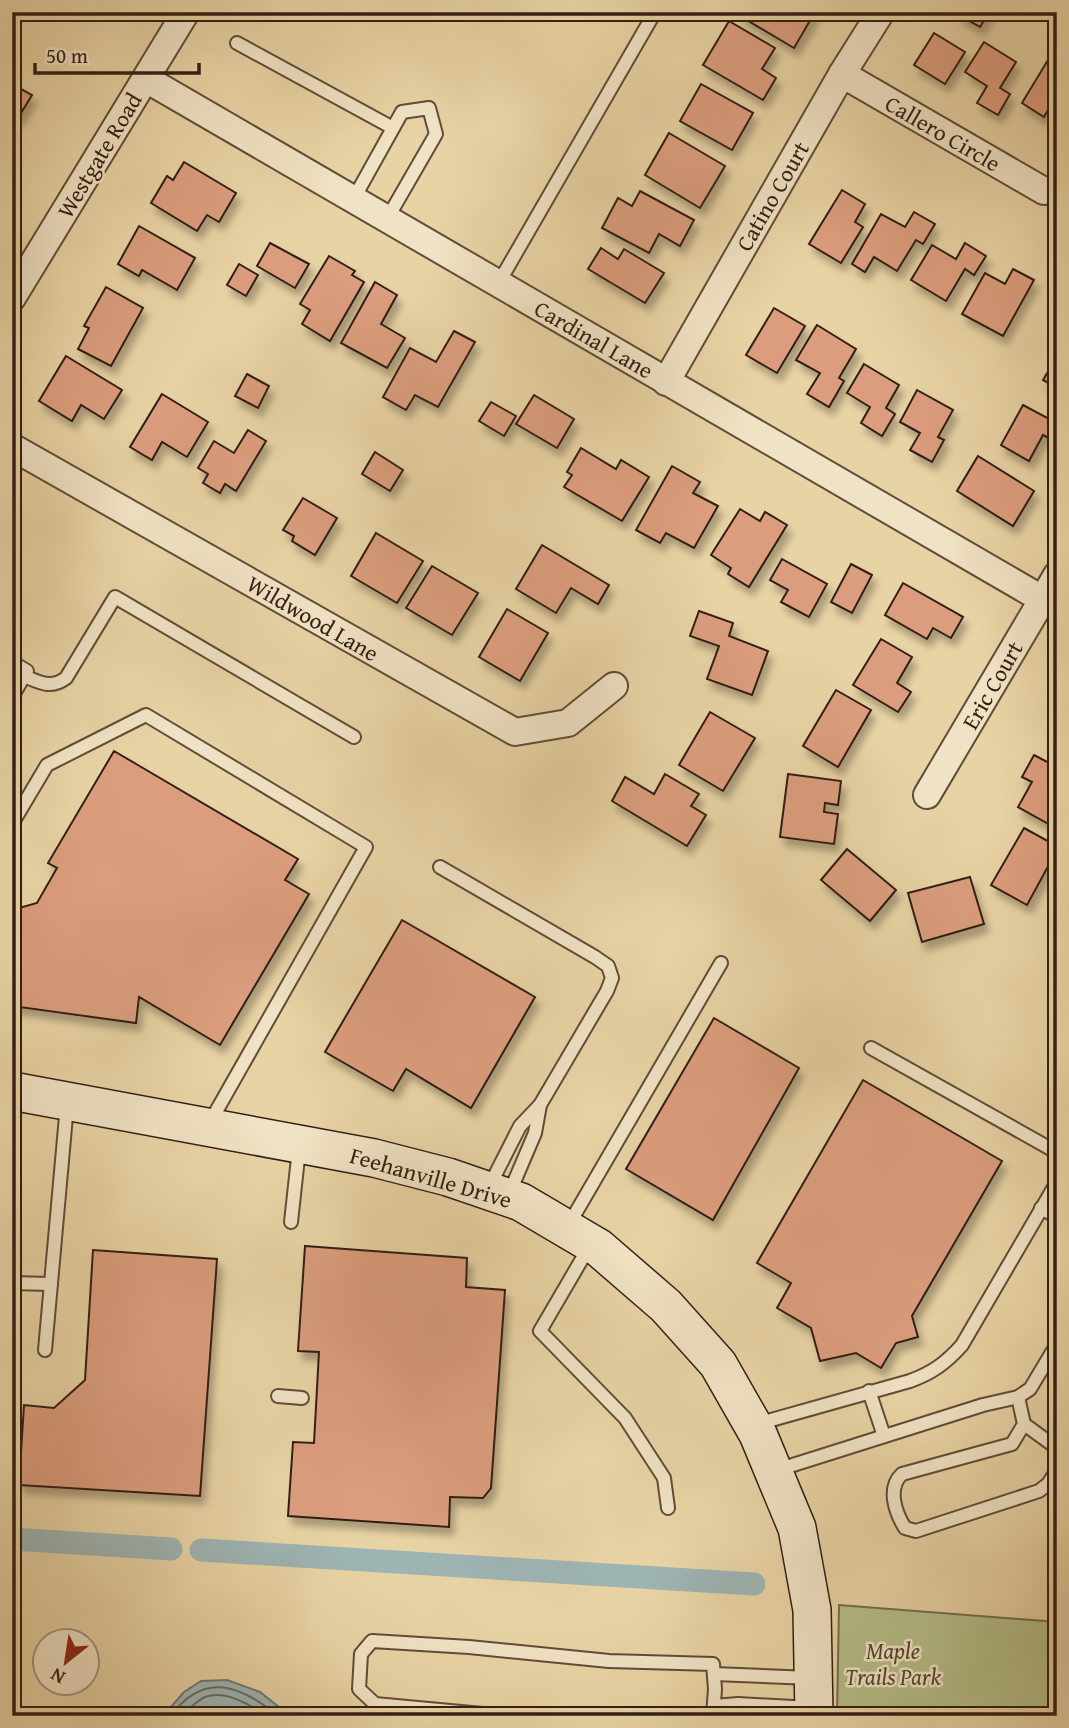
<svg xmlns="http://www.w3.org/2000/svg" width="1069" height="1728" font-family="'Gentium Book Plus',serif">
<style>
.green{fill:#b4bd87;stroke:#736e4e;stroke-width:2}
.water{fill:#9db4b3;stroke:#727873;stroke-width:2}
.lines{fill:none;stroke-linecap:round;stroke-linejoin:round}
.shore{stroke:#686a64;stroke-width:2}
.canal{stroke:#9db4b3;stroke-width:23}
.building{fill:#db9d7d;stroke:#321f14;stroke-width:2;filter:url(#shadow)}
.lane-casing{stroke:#604c38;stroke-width:16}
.street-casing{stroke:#604c38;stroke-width:30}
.secondary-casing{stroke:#321f14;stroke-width:40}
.lane{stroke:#f0e2c4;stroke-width:12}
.street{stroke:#f0e2c4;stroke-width:26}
.secondary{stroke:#f0e2c4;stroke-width:37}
.labels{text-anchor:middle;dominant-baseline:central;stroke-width:5;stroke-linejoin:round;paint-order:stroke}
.street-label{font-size:23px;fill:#321f14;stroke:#f0e2c4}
.park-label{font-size:23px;font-style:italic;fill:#524631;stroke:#f0e2c4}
</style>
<defs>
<filter id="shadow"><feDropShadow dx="4.5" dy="8" stdDeviation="3.5" flood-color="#0004"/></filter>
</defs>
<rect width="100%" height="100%" fill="#e8d3a4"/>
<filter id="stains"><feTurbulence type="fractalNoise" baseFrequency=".00286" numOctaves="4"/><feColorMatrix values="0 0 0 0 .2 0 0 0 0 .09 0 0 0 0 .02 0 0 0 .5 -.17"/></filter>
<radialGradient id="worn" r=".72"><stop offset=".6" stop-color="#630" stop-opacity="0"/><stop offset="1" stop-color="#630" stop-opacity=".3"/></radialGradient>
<path class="green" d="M839,1605L1057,1622V1716H837Z"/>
<path class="water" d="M227,1680L260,1692L290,1716H163L184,1692L201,1681Z"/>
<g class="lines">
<g class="shore">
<path d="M171,1716C204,1670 242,1686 278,1716"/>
<path d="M182,1716C189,1709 196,1701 205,1697C225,1690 250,1704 265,1716"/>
</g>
<g class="canal">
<path d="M12,1539L171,1549"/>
<path d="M201,1550L754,1584"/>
</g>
</g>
<g class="building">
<path d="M742,12H815L794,48L740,16Z"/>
<path d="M960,12H989L980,27L958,15Z"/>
<path d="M729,21L775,48L762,69L776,78L763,100L703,65Z"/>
<path d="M934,33L965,52L945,84L914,65Z"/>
<path d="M984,42L1016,62L1000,88L1010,94L998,115L977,103L987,86L965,72Z"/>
<path d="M1057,45V106L1052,103L1044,117L1022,103Z"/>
<path d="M12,84L32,95L18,118L15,116L12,120Z"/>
<path d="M701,84L753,113L732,150L680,121Z"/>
<path d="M669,133L725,166L700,208L645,175Z"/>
<path d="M184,162L236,193L219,222L207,215L197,231L151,203L167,176L173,180Z"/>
<path d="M842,190L865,204L855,222L863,227L841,263L809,244Z"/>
<path d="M640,191L694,220L680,246L659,234L649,253L602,228L618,198L632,206Z"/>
<path d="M914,212L935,224L923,244L916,240L897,271L874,257L865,272L852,264L881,214L905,227Z"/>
<path d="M139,226L195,258L177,290L142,270L139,276L118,264Z"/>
<path d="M270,243L309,264L295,288L257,266Z"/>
<path d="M965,243L986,256L974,275L965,269L946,301L911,280L932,245L956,259Z"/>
<path d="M601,248L618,259L624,249L664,273L645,303L588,269Z"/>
<path d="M329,256L355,271L352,275L364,282L330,341L302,324L310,310L300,304Z"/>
<path d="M239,264L258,275L246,296L227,285Z"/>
<path d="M1013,269L1034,280L1003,336L962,314L985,273L1005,284Z"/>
<path d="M375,282L397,295L381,324L405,338L387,368L341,343Z"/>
<path d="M106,287L143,308L111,366L78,349L89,328L84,326Z"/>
<path d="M774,308L805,326L777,373L746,355Z"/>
<path d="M817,325L856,349L839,378L844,381L829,407L807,394L820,373L796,360Z"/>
<path d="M454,331L475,342L438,407L415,395L406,410L383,397L410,348L436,362Z"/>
<path d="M66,356L122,390L104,419L81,405L72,421L39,401Z"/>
<path d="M1057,356V400L1048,395L1054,386L1043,380Z"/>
<path d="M864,364L899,385L886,408L895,414L882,436L861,423L870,407L847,393Z"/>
<path d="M247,374L269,386L258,408L235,396Z"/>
<path d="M917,390L953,410L938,437L944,440L932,462L910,450L920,433L900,422Z"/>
<path d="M162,394L208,422L187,457L162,442L152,460L130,447Z"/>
<path d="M534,395L574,419L557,448L516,424Z"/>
<path d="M491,402L516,416L504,436L479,421Z"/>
<path d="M1023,405L1049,419L1053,412L1057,414V443L1043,435L1029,461L1001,445Z"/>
<path d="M248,430L266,441L236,491L225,484L220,493L203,483L208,474L198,468L214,441L234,453Z"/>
<path d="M581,448L616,469L621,460L649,477L622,521L564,487L572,475L567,472Z"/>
<path d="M375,452L403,470L390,491L362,474Z"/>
<path d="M978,456L1034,491L1013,526L957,491Z"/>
<path d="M672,466L700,482L693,493L718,506L694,548L666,533L660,543L636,530Z"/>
<path d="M303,498L337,518L315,555L292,541L294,536L283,530Z"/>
<path d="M740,509L760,521L765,512L787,525L749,587L728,574L731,568L711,555Z"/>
<path d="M376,533L423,561L397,603L351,576Z"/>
<path d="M542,545L609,585L598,604L571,588L556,613L516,589Z"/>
<path d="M782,559L827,584L809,617L781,602L788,590L770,580Z"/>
<path d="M851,564L872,575L852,613L831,602Z"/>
<path d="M432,566L478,593L452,635L406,608Z"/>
<path d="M903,583L963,617L951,638L933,628L927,639L885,615Z"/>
<path d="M507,609L548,633L520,681L479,657Z"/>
<path d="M699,611L733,623L729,636L768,651L752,695L707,679L719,646L690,636Z"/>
<path d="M881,639L912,657L897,683L911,692L898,712L853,685Z"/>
<path d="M836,690L871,710L838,767L803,746Z"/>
<path d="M710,712L755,738L723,791L679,765Z"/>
<path d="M1057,731V752L1048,747Z"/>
<path d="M114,751L298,859L285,880L309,894L220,1045L139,997L136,1023L12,1006V910L37,903L57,868L48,863Z"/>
<path d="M1034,755L1055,766L1051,772L1057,775V822L1054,827L1018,807L1032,782L1022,777Z"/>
<path d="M665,774L699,794L691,806L706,815L687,846L612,801L625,777L654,794Z"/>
<path d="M788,774L841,781L838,805L825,803L824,812L838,814L834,844L780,837Z"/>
<path d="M1024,828L1057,846V850L1027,905L991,885Z"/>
<path d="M847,849L896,890L870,921L821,880Z"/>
<path d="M970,877L984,924L922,942L908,893Z"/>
<path d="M402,920L535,997L471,1108L406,1069L393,1091L325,1052Z"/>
<path d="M714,1018L799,1068L713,1220L626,1169Z"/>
<path d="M863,1080L1002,1161L912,1316L918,1337L896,1343L881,1368L856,1353L820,1361L811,1328L777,1308L791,1283L757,1263Z"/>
<path d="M305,1246L467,1258L466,1287L505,1290L491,1488L483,1498L450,1497L449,1527L288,1516L293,1442L314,1443L319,1352L298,1351Z"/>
<path d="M93,1250L217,1259L200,1496L19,1485L24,1405L54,1408L85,1380Z"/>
</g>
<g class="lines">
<g class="lane-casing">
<g id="lane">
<path d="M237,43L393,128"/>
<path d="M353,200L402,112L429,108L436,134L387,219"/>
<path d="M498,284L655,12"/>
<path d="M12,662L27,671L12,697"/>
<path d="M24,676C41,683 51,689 66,678L115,597L354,737"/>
<path d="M12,824L47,765L146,715L366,847L209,1124"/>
<path d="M440,867L595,957L608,966L612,978L607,991L540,1105L535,1133L509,1194"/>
<path d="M871,1048L1051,1149L1057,1155"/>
<path d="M489,1187L520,1126L540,1105"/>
<path d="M1041,1208L1057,1217"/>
<path d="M291,1222L299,1149"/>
<path d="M568,1226L721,963"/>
<path d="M589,1247L540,1331L625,1418L664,1478L668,1508"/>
<path d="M12,1283L51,1284"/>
<path d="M45,1350L67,1105"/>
<path d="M869,1391L884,1436"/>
<path d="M278,1396L302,1398"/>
<path d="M1018,1397L1024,1424L1012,1444L902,1474C887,1488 895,1512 905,1528L916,1531L1039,1491L1048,1484L1057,1470"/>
<path d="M757,1424L910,1381C932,1373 946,1363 962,1345L1057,1182"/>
<path d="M1024,1424L1057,1448"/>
<path d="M777,1470L983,1405L1018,1397L1030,1389L1057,1344"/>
<path d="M714,1674L811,1678"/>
<path d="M714,1706L738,1704L811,1708"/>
<path d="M504,1716L375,1704L359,1689L361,1654L372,1641L469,1647L609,1661L713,1664L715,1689L713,1716"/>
</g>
</g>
<g class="street-casing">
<g id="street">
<path d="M842,74L1044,191"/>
<path d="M146,79L1042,599"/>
<path d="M12,298L186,12"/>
<path d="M666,382L842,74L881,12"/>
<path d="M12,447L515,732L568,723L614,686"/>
<path d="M927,795L1057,575"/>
</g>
</g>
<g class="secondary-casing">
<path id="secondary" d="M12,1091L374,1158L448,1177L521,1202L599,1248L666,1306L718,1364L758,1434L797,1528L812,1610L814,1716"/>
</g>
<use href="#lane" class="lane"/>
<use href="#street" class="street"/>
<use href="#secondary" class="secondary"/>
</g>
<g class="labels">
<g class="street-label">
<text transform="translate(943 133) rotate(30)">Callero Circle</text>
<text transform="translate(99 155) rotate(-59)">Westgate Road</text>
<text transform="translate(772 196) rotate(-60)">Catino Court</text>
<text transform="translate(594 339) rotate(30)">Cardinal Lane</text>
<text transform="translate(313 618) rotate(30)">Wildwood Lane</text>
<text transform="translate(992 685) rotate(-60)">Eric Court</text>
<text transform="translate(431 1177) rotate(16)">Feehanville Drive</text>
</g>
<g class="park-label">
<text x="893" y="1650">Maple<tspan x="893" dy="26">Trails Park</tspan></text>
</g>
</g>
<rect width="1069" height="1728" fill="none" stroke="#e8d3a4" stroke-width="42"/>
<rect x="14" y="14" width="1041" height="1700" fill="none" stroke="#321f14" stroke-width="3.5"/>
<rect x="21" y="21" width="1027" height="1686" fill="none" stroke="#321f14" stroke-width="2"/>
<g transform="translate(66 1662) rotate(210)"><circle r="33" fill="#f0e2c4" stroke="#a4947e" stroke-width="2"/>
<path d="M0-5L12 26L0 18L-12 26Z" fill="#8f2418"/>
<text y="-10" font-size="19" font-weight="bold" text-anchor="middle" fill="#321f14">N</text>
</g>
<path d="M35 63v10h164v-10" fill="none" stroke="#321f14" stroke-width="3.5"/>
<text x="46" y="63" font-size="21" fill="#321f14" stroke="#f0e2c4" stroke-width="5" paint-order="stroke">50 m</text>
<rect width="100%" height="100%" filter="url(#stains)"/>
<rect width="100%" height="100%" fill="url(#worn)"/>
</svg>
